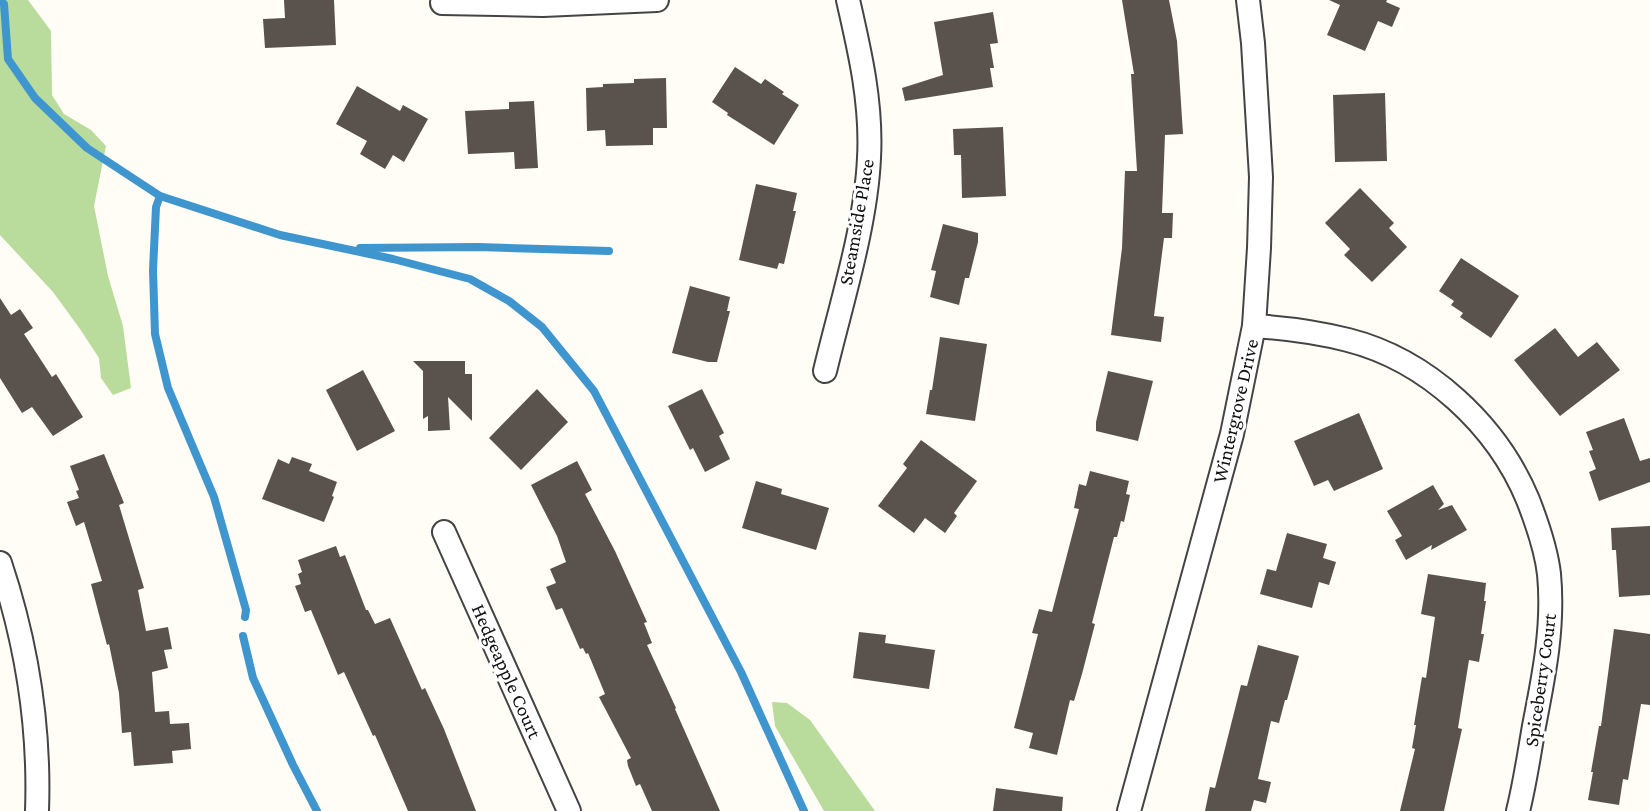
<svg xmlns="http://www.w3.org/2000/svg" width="1650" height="811" font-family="'Crimson Pro',serif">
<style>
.forest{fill:#b9dc9c}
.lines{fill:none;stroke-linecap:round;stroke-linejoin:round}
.stream{stroke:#3f96cf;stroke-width:8}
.building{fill:#5a524d}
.minor-casing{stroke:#444;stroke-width:26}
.minor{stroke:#fff;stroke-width:22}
.labels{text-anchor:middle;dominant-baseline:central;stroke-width:6;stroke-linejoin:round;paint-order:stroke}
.street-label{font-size:20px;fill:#111;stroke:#fff}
</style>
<rect width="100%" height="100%" fill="#fffdf5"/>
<g class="forest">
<path d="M0,0H28L51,31L52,95L64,114L91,130L106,146L94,206L108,276L123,326L131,388L113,395L101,378L99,358L80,329L53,292L0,235Z"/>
<path d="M772,702L787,703L810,720L875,811H824L775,726Z"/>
</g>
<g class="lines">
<g class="stream">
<path d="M0,1L4,4L8,59L35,98L87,148L160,196L280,235L393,259L470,279L509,301L542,327L594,391L741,672L804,811"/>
<path d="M160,196L156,207L153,270L155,334L168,388L214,497L246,610L245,617"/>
<path d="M360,248L478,247L609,251"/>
<path d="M243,636L253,678L293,765L317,811"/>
</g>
</g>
<g class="building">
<path d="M284,0H334L336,45L265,48L263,19L285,18Z"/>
<path d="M1122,0H1169L1177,41L1183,134L1165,135L1162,213H1173L1172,238H1164L1154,316L1164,317L1161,342L1111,335L1122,248L1125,171H1137L1131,74H1134Z"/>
<path d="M1329,0H1387L1386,2L1400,8L1392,27L1378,21L1365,51L1327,35L1340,5Z"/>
<path d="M993,12L998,43L990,44L994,68H990L993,87L905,101L902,88L943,75L934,22Z"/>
<path d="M735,67L761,84L765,79L784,92L782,94L799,105L774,145L727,115L728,113L712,102Z"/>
<path d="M666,78L667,128H653V145L606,146L605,130L587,131L586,88L603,87V84L634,83V79Z"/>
<path d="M357,86L400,111L403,105L428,119L404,162L393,155L385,169L360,154L367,141L336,124Z"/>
<path d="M1385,93L1387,161L1335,162L1333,95Z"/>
<path d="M534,101L538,168L515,169L514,152L468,154L465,111L509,109V102Z"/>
<path d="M1003,127L1006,196L962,198L961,155H954L953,129Z"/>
<path d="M756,184L797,193L793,211H796L784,264L779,263L777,269L739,260Z"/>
<path d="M1360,188L1394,223L1389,228L1407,247L1372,282L1344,255L1350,249L1325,223Z"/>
<path d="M943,224L978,233V242L969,278H965L959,305L930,297L936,271L931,270Z"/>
<path d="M1461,258L1519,296L1491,338L1460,317L1463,313L1451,305L1454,301L1439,291Z"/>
<path d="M690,286L730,297L727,311H730L717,362H708L672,353Z"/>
<path d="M0,298L11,315L20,309L33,328L24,334L52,377L56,374L83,417L53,436L32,407L22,413L0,378Z"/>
<path d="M1555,328L1578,357L1597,342L1620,370L1560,416L1514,360Z"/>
<path d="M940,337L987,344L975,421L926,414L930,390H932Z"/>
<path d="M413,361H465V374H472V421L448,397L450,430L428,431V416L423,419V371Z"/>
<path d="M363,370L395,431L357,451L326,390Z"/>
<path d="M1108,371L1153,381L1138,441L1096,431V422Z"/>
<path d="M537,389L568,422L521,470L489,438Z"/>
<path d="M702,389L724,433L719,436L730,459L705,472L693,448L690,450L668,406Z"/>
<path d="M1359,413L1383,469L1334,491L1328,480L1314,486L1294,441Z"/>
<path d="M1624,418L1640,461L1650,458V482L1599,501L1589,472L1596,469L1589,451L1593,450L1586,432Z"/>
<path d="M921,440L977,481L954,513L957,516L945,533L925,518L914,533L878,506L907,468L903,464Z"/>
<path d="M104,454L124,503L119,505L144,588L138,590L146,631L168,627L172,649L164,650L168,668L152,672L155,712L169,711L170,724L189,723L191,749L172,751L173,763L134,766L131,732L122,733L119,693L109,644L107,645L91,584L102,581L84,522L76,526L67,502L79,498L76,491L79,490L70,466Z"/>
<path d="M292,457L312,464L309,471L337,482L332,496L334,497L324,522L262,499L278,459L289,464Z"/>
<path d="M577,461L592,490L585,494L615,551L647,622L644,623L652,643L647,645L676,708L675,709L720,811H652L640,784L636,786L628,766L627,760L631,758L599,697L605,694L588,653L586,654L583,648L580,649L562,608L556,610L546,587L556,583L550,569L566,562L557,536L531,485Z"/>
<path d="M1090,471L1129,481L1126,494L1130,495L1124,522L1121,521L1117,537H1114L1092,623L1095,624L1082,674L1074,701L1070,700L1057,755L1029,748L1033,733L1014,728L1038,634L1032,633L1039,609L1052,612L1079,509L1074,508L1079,484L1086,486Z"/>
<path d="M756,481L782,489L781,494L829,508L816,550L742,528Z"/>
<path d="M1433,485L1444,504L1438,510L1452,505L1467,530L1431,550L1432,545L1406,560L1395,540L1402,536L1387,511Z"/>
<path d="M1650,526V595L1619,597L1616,550H1612L1611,528Z"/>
<path d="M1287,533L1327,544L1323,558L1336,562L1329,585L1319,582L1312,608L1260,594L1267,569L1276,571Z"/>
<path d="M336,546L340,557L345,555L366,610H368L375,624L390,618L422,690L425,688L444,729L476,811H408L375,735L373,736L344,672L338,675L311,610L305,612L295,586L301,584L298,574L302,572L298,560Z"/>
<path d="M1428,574L1486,583L1484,601H1486L1481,634H1484L1479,662L1469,660L1458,728L1462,729L1444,811H1400L1415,749L1412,748L1416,725H1414L1422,677L1426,678L1435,617L1421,614Z"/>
<path d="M1614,629L1650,634V705L1641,704L1628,780L1623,779L1619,805L1588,800L1593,772H1591L1599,726H1601Z"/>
<path d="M859,632L886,635L885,643L935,650L929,689L853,678Z"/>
<path d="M1258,645L1299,656L1287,700H1285L1279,723L1271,721L1258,779L1271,782L1266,803L1254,800L1251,811H1205L1210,787L1215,788L1241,685L1247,686Z"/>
<path d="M996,788L1063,797L1062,811H993Z"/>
</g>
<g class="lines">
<g class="minor-casing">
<g id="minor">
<path d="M442,3L543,5L657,0"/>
<path d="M1254,326C1286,328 1317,332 1348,340C1427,360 1497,425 1528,500C1537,523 1546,548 1549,574C1554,626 1544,675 1534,726C1529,755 1525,783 1518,811"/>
<path d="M825,371C841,304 866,226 869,158C872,104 860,52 848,0"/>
<path d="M444,532L569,811"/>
<path d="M0,563C27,644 40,726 37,811"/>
<path d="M1129,811L1232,434L1254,326L1259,248L1261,177L1253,43L1248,0"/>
</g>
</g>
<use href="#minor" class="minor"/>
</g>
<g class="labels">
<g class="street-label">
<text transform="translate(856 222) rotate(-80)">Steamside Place</text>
<text transform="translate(1235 411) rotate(-77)">Wintergrove Drive</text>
<text transform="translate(507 671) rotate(66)">Hedgeapple Court</text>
<text transform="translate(1540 680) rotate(-82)">Spiceberry Court</text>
</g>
</g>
</svg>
